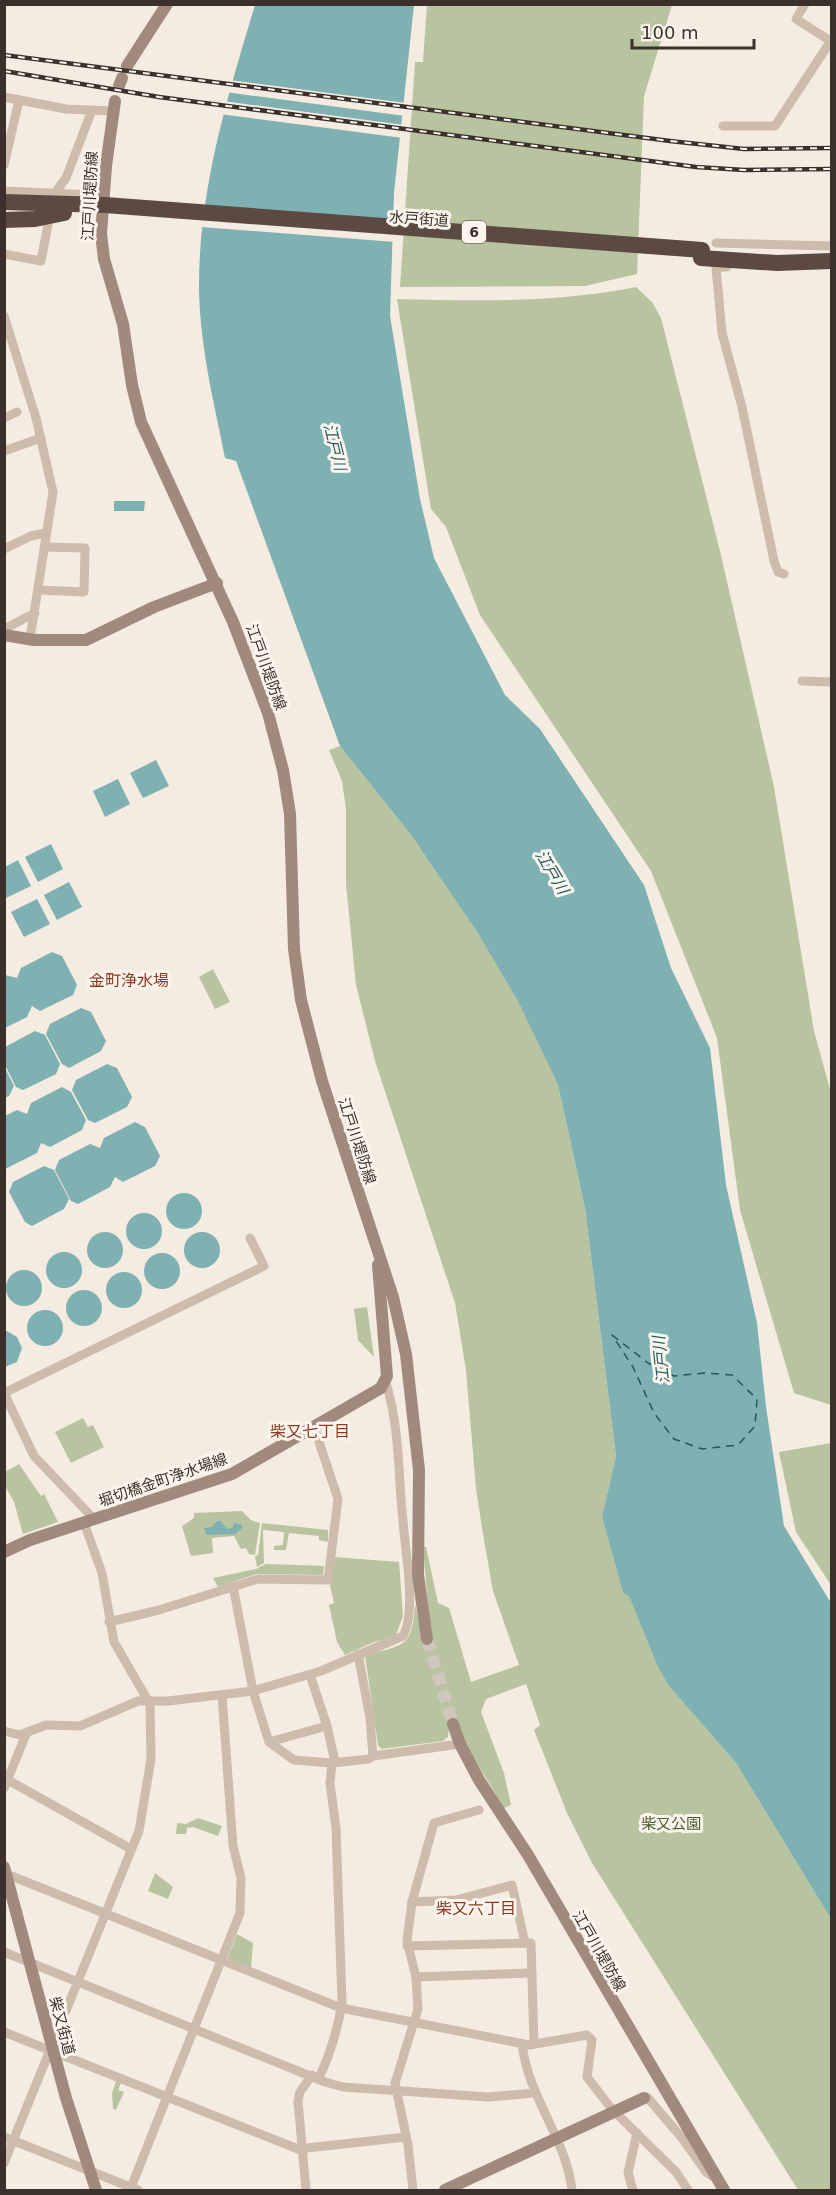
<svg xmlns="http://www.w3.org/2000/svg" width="836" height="2195" font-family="'DejaVu Sans','Noto Sans JP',sans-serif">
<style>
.green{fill:#b8c4a0}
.water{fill:#7fb0b2}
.pier{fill:#f4ebe1}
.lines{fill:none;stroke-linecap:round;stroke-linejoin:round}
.ferry{stroke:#1f5a5e;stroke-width:1.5;stroke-dasharray:8 6;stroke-linecap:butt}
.secondary-tunnel{stroke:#cfc6bd;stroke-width:12;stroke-dasharray:12 6;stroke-linecap:butt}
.street{stroke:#cdbbac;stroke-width:9}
.secondary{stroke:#a18a7d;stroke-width:12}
.highway{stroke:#5c4a42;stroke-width:16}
.rail-casing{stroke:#3b302b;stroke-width:4.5}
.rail{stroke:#fbf5ee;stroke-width:2;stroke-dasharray:7;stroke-linecap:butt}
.highway-bridge{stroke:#5c4a42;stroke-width:16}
.labels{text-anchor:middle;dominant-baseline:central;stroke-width:6;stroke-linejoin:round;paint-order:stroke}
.shield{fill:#fbf5ee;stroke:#756b66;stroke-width:1.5}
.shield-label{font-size:14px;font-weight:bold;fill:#3b302b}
.street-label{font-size:15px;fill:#3b302b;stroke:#fbf5ee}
.park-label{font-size:15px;fill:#4a5a2e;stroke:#fbf5ee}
.water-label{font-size:16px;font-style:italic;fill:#1f5a5e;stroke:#fbf5ee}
.neighbourhood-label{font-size:16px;fill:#8c3b22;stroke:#fbf5ee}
</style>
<rect width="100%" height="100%" fill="#f4ebe1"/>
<g class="green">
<path d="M427,5H672L644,96L637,274L585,286L400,287L415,62H423Z"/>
<path d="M636,287L652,302L661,318L720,551L774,787L814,1031L831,1093V1405L794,1393L740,1210L717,1038L651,871L480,615L446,527L431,509L397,299C477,301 557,303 636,287Z"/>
<path d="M340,746L411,835L477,932L518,1000L558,1085L585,1208L616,1456L602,1517L623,1593L629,1595L657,1665L668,1685L736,1763L831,1919V2190H798L592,1863L567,1813L534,1730L540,1725L526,1684L486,1699L481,1712L504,1773L511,1805L504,1808L475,1760L449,1726L448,1737L443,1741L381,1749L378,1745L365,1655C405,1645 412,1648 415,1604L423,1642L433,1640L428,1608L423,1547H426L438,1603L449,1608L471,1682L519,1665L493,1591L484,1540L476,1489L466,1370L455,1303L375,1061L356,985L346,884V809L342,781L329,750Z"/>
<path d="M213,969L230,1002L215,1009L199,977Z"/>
<path d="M367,1307L374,1357L358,1340L354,1309Z"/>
<path d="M83,1418L88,1427L93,1425L104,1447L71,1463L55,1432Z"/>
<path d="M831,1443H832L831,1585L796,1532L779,1452Z"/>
<path d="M19,1464L41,1496L44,1494L58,1522L23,1534L14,1502L5,1486V1472Z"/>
<path d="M242,1511L251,1520L260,1523L255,1555L249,1554L246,1548L241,1549L234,1536L212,1538L213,1553L191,1556L182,1526L194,1518V1513Z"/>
<path d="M262,1523L328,1530V1542L319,1540V1536L289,1533L286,1550H274V1546L283,1545L284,1532L263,1530L264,1563L257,1567L255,1556L258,1555Z"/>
<path d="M334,1557L399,1562L403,1616L395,1637L374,1642L345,1655L337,1642L329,1605L334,1603L330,1586Z"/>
<path d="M266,1564L324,1566L323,1575L256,1574L218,1587L213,1578L256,1569Z"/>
<path d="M198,1818L222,1826L218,1836L193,1827L187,1828L186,1834H176L177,1823L186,1824Z"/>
<path d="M155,1873L173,1887L168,1899L148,1891Z"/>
<path d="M237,1934L253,1943L251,1968L227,1959Z"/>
<path d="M116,2081L121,2083L118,2090L124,2092L116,2110L113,2109L112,2093Z"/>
</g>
<g class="water">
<path d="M255,5H414L394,193L390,316L420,499L434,558L505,695L540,729L644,885L671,968L710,1048L726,1185L757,1323L766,1407L784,1526L831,1603V1919L736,1763L668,1685L657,1665L629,1596L623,1593L602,1517L616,1456L585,1208L558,1085L518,1001L477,932L411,835L340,746L236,461L225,458C214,403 200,347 199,291C198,192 227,98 255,5Z"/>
<path d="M114,501H145L144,511H114Z"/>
<path d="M156,760L169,786L143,798L130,773Z"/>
<path d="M118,779L130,804L105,817L93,791Z"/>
<path d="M51,844L63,869L38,882L25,857Z"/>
<path d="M18,860L31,886L6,898L5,867Z"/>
<path d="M69,882L82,907L57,920L44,895Z"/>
<path d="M37,899L50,924L24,937L11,912Z"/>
<path d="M52,952L62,956L77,985L73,995L40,1011L32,1006L27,1017L5,1028V975L17,978L21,968Z"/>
<path d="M81,1008L91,1012L106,1041L101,1051L69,1068L62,1064L46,1034L50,1024Z"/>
<path d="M35,1031L45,1035L60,1064L56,1074L23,1090L16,1087L5,1065V1047Z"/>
<path d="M107,1064L117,1068L132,1097L127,1107L95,1123L88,1120L72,1090L76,1080Z"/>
<path d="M5,1068L14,1086L9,1096L5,1098Z"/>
<path d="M62,1087L71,1092L86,1120L82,1130L50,1147L41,1143L37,1153L5,1169V1116L17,1110L27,1114L31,1103Z"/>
<path d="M135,1122L145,1127L160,1156L155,1166L123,1182L115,1177L110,1187L78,1204L71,1201L55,1170L59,1160L90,1144L100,1148L104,1138Z"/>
<path d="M44,1166L54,1170L69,1199L64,1209L32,1226L25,1222L9,1192L13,1182Z"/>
<circle cx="184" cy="1211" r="18"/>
<circle cx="144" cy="1231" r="18"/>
<circle cx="105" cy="1250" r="18"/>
<circle cx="202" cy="1250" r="18"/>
<circle cx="64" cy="1270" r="18"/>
<circle cx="162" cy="1271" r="18"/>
<circle cx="24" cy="1288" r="18"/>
<circle cx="124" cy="1290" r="18"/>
<circle cx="84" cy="1308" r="18"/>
<circle cx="45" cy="1328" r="18"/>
<path d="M5,1330L17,1337L22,1348L17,1362L5,1367Z"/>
<path d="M217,1521H221L227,1529L233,1528L234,1523L242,1525V1528L235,1534L206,1535L204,1528L212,1527Z"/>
</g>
<g class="pier">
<path d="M229,80L406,103L405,116L225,92Z"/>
<path d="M223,101L404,125L403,138L219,114Z"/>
<path d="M202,205L396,220L395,242L201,227Z"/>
</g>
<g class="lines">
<path class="ferry" d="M612,1335L648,1363L674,1376L704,1373L732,1375L757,1399L755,1426L738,1445L702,1449L674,1439L654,1413L633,1367Z"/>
<path class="secondary-tunnel" d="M427,1639L453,1724"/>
<g class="street">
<path d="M805,4L796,19L832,42"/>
<path d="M4,97L66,109L112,111"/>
<path d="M723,126H775L832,39"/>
<path d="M4,165L19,100"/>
<path d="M4,191L93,195"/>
<path d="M716,243L832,246"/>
<path d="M4,254L41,261L54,194L66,178L92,110"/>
<path d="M727,267H716L722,333L742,407L774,561L778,572L784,574"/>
<path d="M4,316L36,418L53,492L30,639"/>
<path d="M4,418L17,412"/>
<path d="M4,451L41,438"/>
<path d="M4,549L31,536L45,533"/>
<path d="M39,590L84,592L85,548L44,547"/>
<path d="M4,629L35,613"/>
<path d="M802,681L832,682"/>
<path d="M4,1393L264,1266L250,1238"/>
<path d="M4,1393L34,1456L94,1519"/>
<path d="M233,1586L253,1691L269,1742L294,1760L332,1763L369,1759L373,1756"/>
<path d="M109,1622L159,1610L258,1579L328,1580L338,1499L314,1427"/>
<path d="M358,1654L370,1718L373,1756L460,1744"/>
<path d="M310,1675L327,1726L335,1762"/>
<path d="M4,1731L20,1735L46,1725L80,1726L138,1701H168L253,1691L321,1671L403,1636C417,1611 405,1550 403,1521C398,1475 400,1428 386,1383"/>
<path d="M269,1742L327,1726"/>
<path d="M8,1780L131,1849"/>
<path d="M4,1788L27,1732"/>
<path d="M4,1873L341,2008L529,2045L587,2035L592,2040L587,2077L614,2112"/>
<path d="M412,1902L456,1900L512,1885L525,1943"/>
<path d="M407,1946L531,1943L534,2044"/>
<path d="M4,1952L325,2082L343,2087L488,2097L535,2093"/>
<path d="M416,1977L532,1973"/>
<path d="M4,2032L298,2149L406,2137"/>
<path d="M522,2044C528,2097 566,2138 572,2190"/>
<path d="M319,2078C331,2052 338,2030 342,2002L336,1828L330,1783L332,1763"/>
<path d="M644,2098L647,2097L682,2138L706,2172L715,2178"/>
<path d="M615,2112L676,2172L688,2190"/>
<path d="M4,2137L138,2190"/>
<path d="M4,2163L139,1831L151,1759L150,1704L114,1642L102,1573L84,1523"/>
<path d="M130,2190L240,1913L241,1878L233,1846L222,1695"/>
<path d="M306,2190L298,2101L300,2092L312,2075"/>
<path d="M413,2190L408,2145L395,2083L418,2009L416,1977L407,1941L412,1902L434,1823L479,1810"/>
<path d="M633,2190L628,2173L637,2133"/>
</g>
<g class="secondary">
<path d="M127,66L167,4"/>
<path d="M119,86L122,78"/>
<path d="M115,101L106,166L101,234L104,259L123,324L132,385L141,422L233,622L268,713L283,770L290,814L294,949L301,1000L322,1081L393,1297L406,1354L419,1470L418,1575L427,1639"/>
<path d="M4,635L34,640H86L154,607L217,583"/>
<path d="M4,1552L30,1540L232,1474L381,1388L387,1376L378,1265"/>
<path d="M453,1724L460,1744L479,1780L528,1855L724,2190"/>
<path d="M4,1867L66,2098L96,2190"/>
<path d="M445,2190L644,2098"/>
</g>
<path class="highway" d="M105,205L702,250"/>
<g class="rail-casing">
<g id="rail">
<path d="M4,55L670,141L744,149L832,148"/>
<path d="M4,71L159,97L696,167L744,170L832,169"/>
</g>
</g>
<use href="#rail" class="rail"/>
<g class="highway-bridge">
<path d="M4,202L105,205"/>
<path d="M4,220L35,219L64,213"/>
<path d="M701,258L777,263L832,261"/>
</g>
</g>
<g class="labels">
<rect class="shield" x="462" y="221" width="24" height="22" rx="4.5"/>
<g class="shield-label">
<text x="474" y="232">6</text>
</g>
<g class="street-label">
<text transform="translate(90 196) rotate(-87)">江戸川堤防線</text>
<text transform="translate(419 219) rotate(4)">水戸街道</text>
<text transform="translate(266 667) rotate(70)">江戸川堤防線</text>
<text transform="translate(357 1141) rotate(72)">江戸川堤防線</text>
<text transform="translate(163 1480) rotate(-19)">堀切橋金町浄水場線</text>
<text transform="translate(599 1951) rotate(60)">江戸川堤防線</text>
<text transform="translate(62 2026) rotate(75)">柴又街道</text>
</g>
<g class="park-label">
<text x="671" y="1824">柴又公園</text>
</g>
<g class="water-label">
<text transform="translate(335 447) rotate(76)">江戸川</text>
<text transform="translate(552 872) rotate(59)">江戸川</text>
<text transform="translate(661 1360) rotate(-96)">江戸川</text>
</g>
<g class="neighbourhood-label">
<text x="129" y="980">金町浄水場</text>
<text x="310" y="1431">柴又七丁目</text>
<text x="476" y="1908">柴又六丁目</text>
</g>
</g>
<rect width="836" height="2195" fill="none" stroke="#3b302b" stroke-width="12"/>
<path d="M632 39v9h122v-9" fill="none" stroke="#3b302b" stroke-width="3"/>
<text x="641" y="39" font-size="18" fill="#3b302b" stroke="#fbf5ee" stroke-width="4.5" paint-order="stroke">100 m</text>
</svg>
